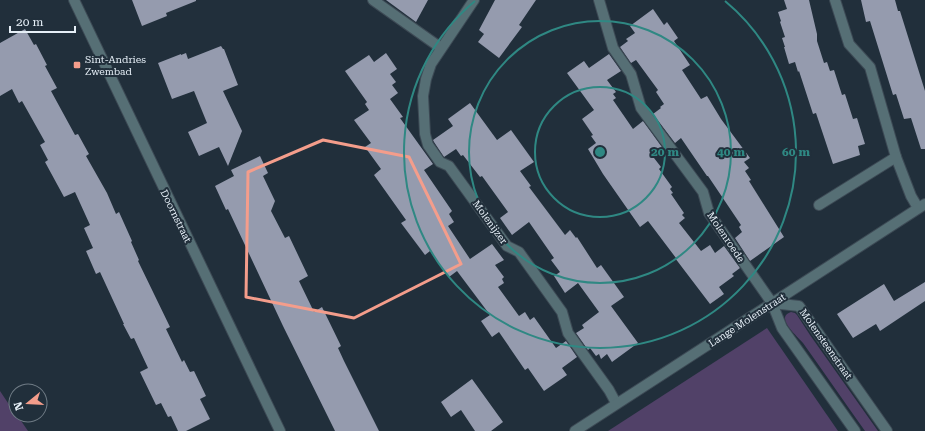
<svg xmlns="http://www.w3.org/2000/svg" width="925" height="431" font-family="'Roboto Serif',serif">
<style>
.green{fill:#514168}
.building{fill:#959bae}
.lines{fill:none;stroke-linecap:round;stroke-linejoin:round}
.street-casing{stroke:#3d4a55;stroke-width:12}
.street{stroke:#566f75;stroke-width:10}
.marked{fill:none;stroke:#f49d8b;stroke-width:3;stroke-linejoin:round}
.ring{fill:none;stroke:#2f8883;stroke-width:2}
.poi-dot{fill:#f49d8b;stroke:#212f3b;stroke-width:1.5}
.labels{text-anchor:middle;dominant-baseline:central;stroke-width:4;stroke-linejoin:round;paint-order:stroke}
.poi-label{font-size:10px;fill:#e6eff7;stroke:#212f3b;text-anchor:start}
.street-label{font-size:10px;fill:#e6eff7;stroke:#212f3b}
.centre{fill:#2f8883;stroke:#212f3b;stroke-width:2}
.ring-label{font-size:12px;text-anchor:middle;font-weight:bold;fill:#2f8883;stroke:#212f3b;stroke-width:4;stroke-linejoin:round;paint-order:stroke}
</style>
<rect width="100%" height="100%" fill="#212f3b"/>
<g class="green">
<path d="M791,312L795,313L797,315L810,335L878,431H865C844,402 824,372 803,343C798,337 785,326 785,318C785,315 788,313 791,312Z"/>
<path d="M767,328L838,431H608Z"/>
<path d="M0,391L16,415H17L28,431H0Z"/>
</g>
<g class="building">
<path d="M132,0H196V1L166,13L167,16L142,26Z"/>
<path d="M386,0H428L416,22Z"/>
<path d="M495,0H536L519,25L522,27L499,58L478,42L484,34L479,30Z"/>
<path d="M784,0H809L817,34V41L824,63L827,62L830,71L834,70L842,95L845,94L853,119L857,118L865,144L858,146L860,155L833,164L816,113L813,114L799,71L798,72L795,62L789,64L784,47H785L782,38L785,37L780,22L781,21L778,12L787,9Z"/>
<path d="M861,0H895L898,11H900L925,91V149H921L911,118L904,119L896,94L893,95L870,21L866,22Z"/>
<path d="M653,9L664,25L667,22L678,38L674,41L690,65L682,70L701,99L707,96L721,119L750,158L744,162L749,168L745,171L751,180L749,181L784,237L750,261L735,238L742,232L739,227L741,225L708,176H707L681,138L675,143L653,114L661,108L660,107L664,104L656,92L658,90L636,60L631,63L620,47L628,41L626,39L635,33L630,26Z"/>
<path d="M25,29L34,45L36,44L47,65L45,66L57,88L51,91L75,135L78,134L84,145L89,154L86,156L107,193L116,214L119,212L132,241L131,242L139,260L138,261L170,327L166,329L182,362L184,360L190,372L194,371L206,396L200,399L210,419L186,431H178L171,416L168,417L161,403L156,405L140,372L148,368L134,338L131,339L123,324H124L100,272L96,274L86,251L93,248L84,228L90,225L75,192L64,197L45,162L48,160L40,145L45,142L22,101L19,103L12,89L0,96V43Z"/>
<path d="M221,46L223,49H224L238,85L223,91L242,131L228,166L219,147L199,156L188,132L207,123L194,91L172,99L158,63L181,54V55L186,53L188,59Z"/>
<path d="M386,53L397,69L390,74L396,82L392,85L398,93L390,99L403,117L400,118L433,164L424,170L452,211L449,214L454,222L448,226L470,259L492,244L504,260L495,265L504,277L502,279L504,283L498,287L519,316L525,312L530,320L534,317L556,348L566,341L577,357L562,368L567,375L544,391L528,368L525,370L499,332L492,337L481,321L490,315L457,271L449,277L430,251L425,255L401,223L406,220L374,175L381,169L365,147L371,143L354,120L369,110L365,104L367,102L345,71L369,55L374,62Z"/>
<path d="M609,54L621,71L607,80L616,92L613,94L616,98L613,100L633,129L643,121L664,150L654,158L661,167L659,169L672,187L670,189L673,193L671,194L684,213L682,215L685,218L679,223L701,251L710,245L715,253L724,246L740,268L732,274L734,276L719,287L724,294L710,304L675,258H676L648,221L640,227L603,174L588,149L596,143L591,136L593,135L582,119L594,110L567,73L584,61L589,68Z"/>
<path d="M470,103L497,140L511,130L534,162L520,171L531,186L529,187L565,235L570,230L576,238L577,237L597,268L601,265L624,297L611,306L638,343L612,362L607,354L601,359L599,354L596,356L590,348L588,350L576,333L584,328L582,325L599,312L578,283L565,293L554,276L560,272L551,260L554,258L529,222L512,235L500,218L508,212L482,176L480,177L463,155L461,156L456,149L444,157L434,142L433,140L453,126L448,119Z"/>
<path d="M260,156L268,173L263,176L275,201L271,211L285,238L289,236L308,276L299,281L314,312L322,307L341,346L338,348L344,361L379,431H335L283,326L228,209L226,210L215,186L234,176L231,170Z"/>
<path d="M925,282V301L880,331L876,324L853,338L837,314L884,284L894,301Z"/>
<path d="M472,379L503,422L491,431H475L461,410L451,417L441,402Z"/>
</g>
<g class="lines">
<g class="street-casing">
<g id="street">
<path d="M74,0L280,431"/>
<path d="M373,0L441,48"/>
<path d="M474,0L431,64L426,79L423,96L425,134L428,145L440,162L449,166L507,246L519,252L562,312L568,333L609,390L616,403"/>
<path d="M599,0L613,48L631,74L641,108L703,192L709,213L772,303L782,328L855,431"/>
<path d="M835,0L849,44L870,67L896,157"/>
<path d="M819,205L896,157L911,196L918,208"/>
<path d="M772,303L799,306L887,431"/>
<path d="M575,431L925,204"/>
</g>
</g>
<use href="#street" class="street"/>
</g>
<path class="marked" d="M323,140L409,157L461,264L354,318L246,297L248,172Z"/>
<g class="ring">
<circle cx="600" cy="152" r="65"/>
<circle cx="600" cy="152" r="131"/>
<path d="M725 1A196 196 0 1 1 475 1"/>
</g>
<rect class="poi-dot" x="73" y="61" width="8" height="8" rx="2"/>
<g class="labels">
<g class="poi-label">
<text x="85" y="59">Sint-Andries<tspan x="85" dy="12">Zwembad</tspan></text>
</g>
<g class="street-label">
<text transform="translate(176 216) rotate(64)">Doornstraat</text>
<text transform="translate(490 222) rotate(54)">Molenijzer</text>
<text transform="translate(726 237) rotate(56)">Molenroede</text>
<text transform="translate(747 320) rotate(-33)">Lange Molenstraat</text>
<text transform="translate(826 344) rotate(55)">Molensteenstraat</text>
</g>
</g>
<circle cx="600" cy="152" r="6" class="centre"/>
<g class="ring-label">
<text x="665" y="156">20 m</text>
<text x="731" y="156">40 m</text>
<text x="796" y="156">60 m</text>
</g>
<g transform="translate(28 403) rotate(252)"><circle r="19" fill="#212f3b" stroke="#707c86"/>
<path d="M0-3L7 15L0 10L-7 15Z" fill="#f49d8b"/>
<text y="-6" font-size="11" font-weight="bold" text-anchor="middle" fill="#e6eff7">N</text>
</g>
<path d="M10 26v6h65v-6" fill="none" stroke="#e6eff7" stroke-width="2"/>
<text x="16" y="26" font-size="12" fill="#e6eff7" stroke="#212f3b" stroke-width="3" paint-order="stroke">20 m</text>
</svg>
